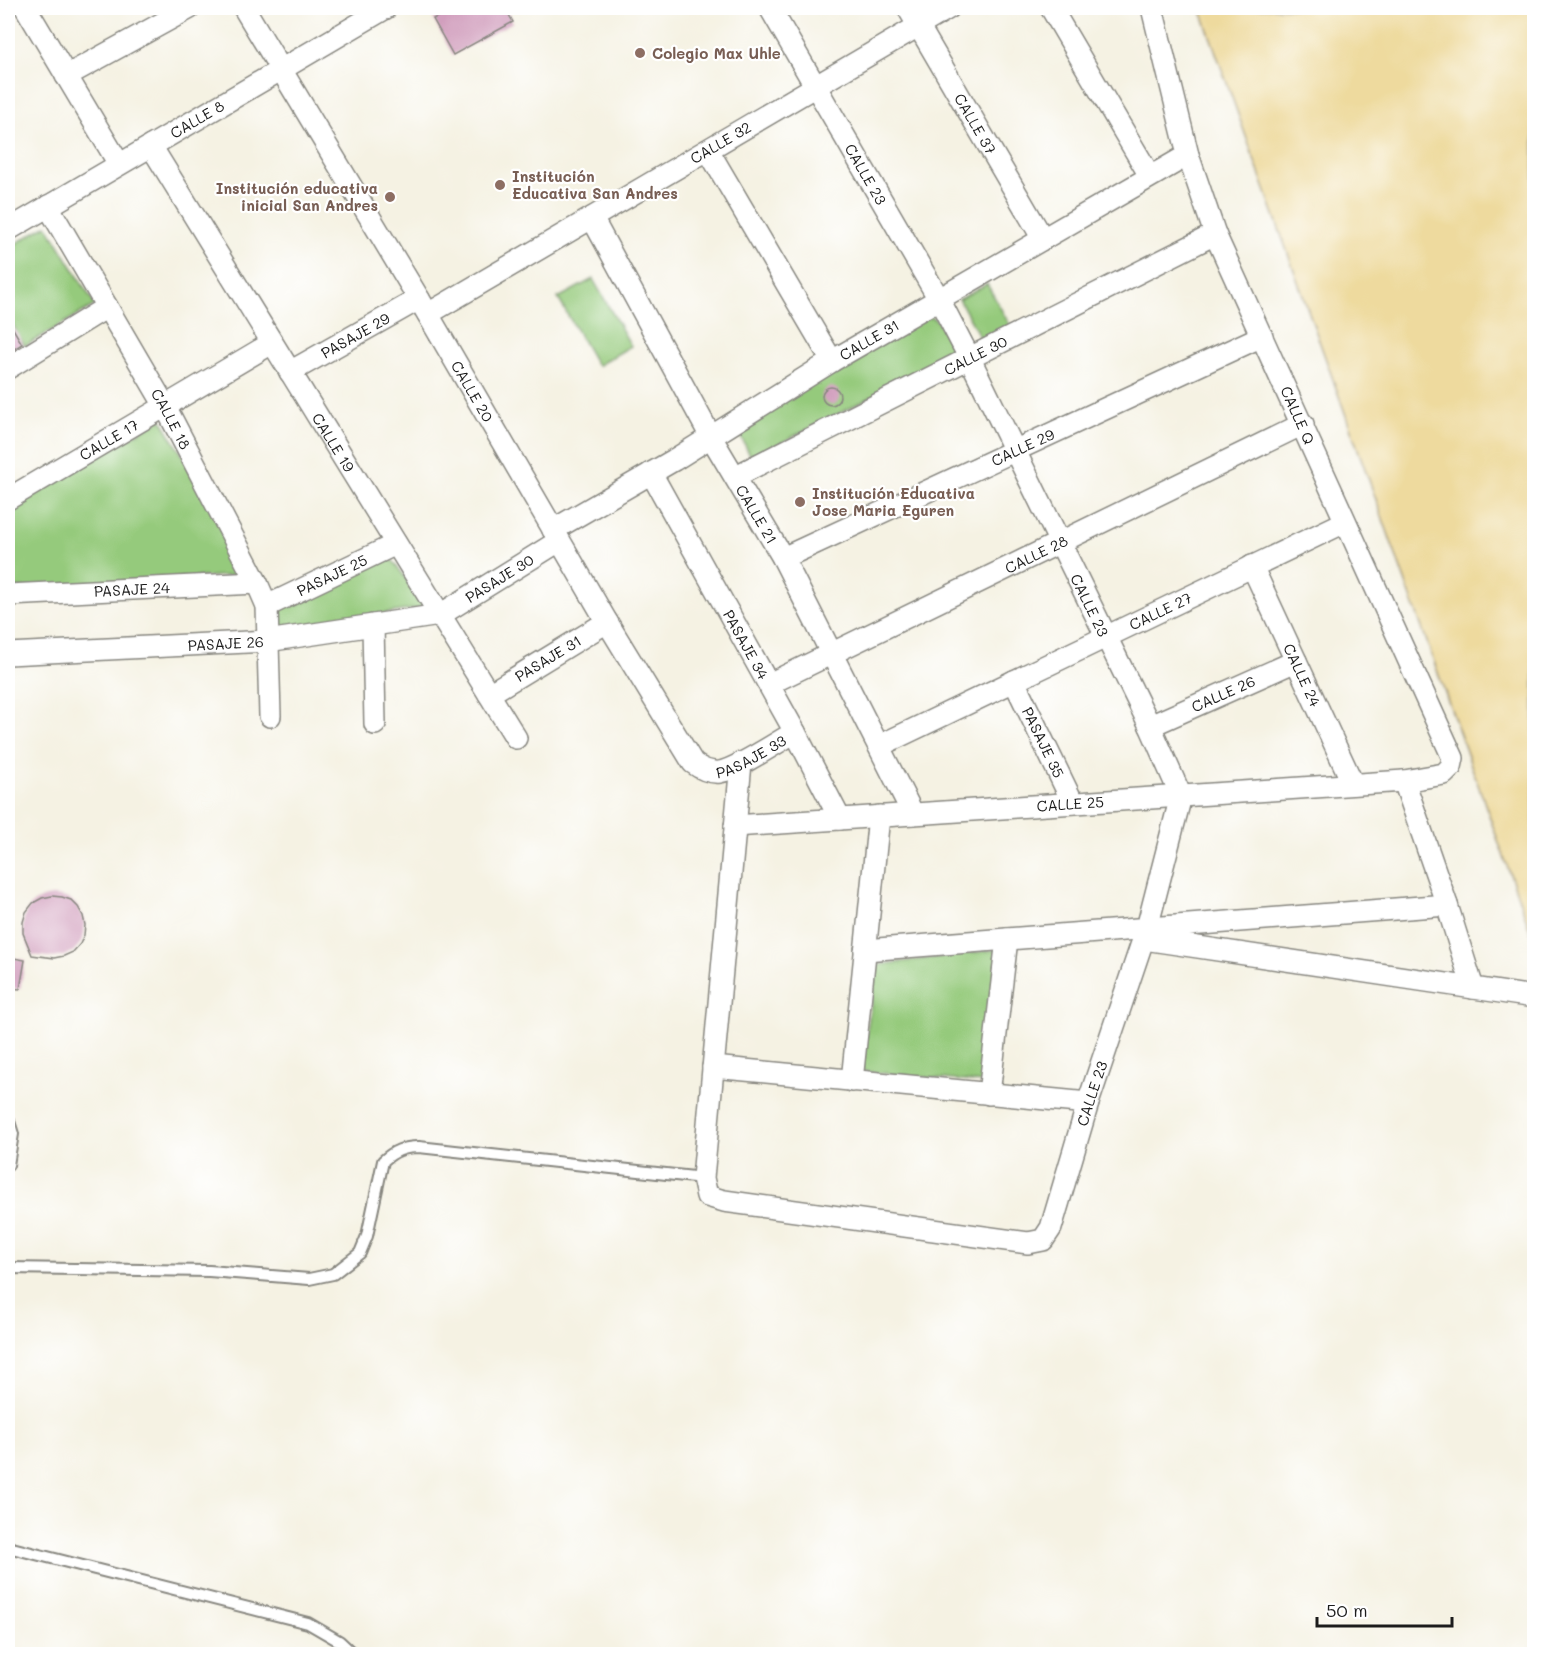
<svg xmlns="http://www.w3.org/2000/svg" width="1542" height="1662" font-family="Mali,sans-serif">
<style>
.green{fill:#95ca7b;stroke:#58734c;stroke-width:1.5}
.sand{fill:#eeda9e;stroke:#857b5d;stroke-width:1.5}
.building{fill:#d19fbd}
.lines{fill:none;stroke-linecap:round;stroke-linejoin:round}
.service-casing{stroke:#888780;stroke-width:14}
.minor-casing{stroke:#888780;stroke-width:24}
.service{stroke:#fff;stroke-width:10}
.minor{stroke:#fff;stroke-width:21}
.education-dot{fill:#8d6e63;stroke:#fff;stroke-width:2}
.labels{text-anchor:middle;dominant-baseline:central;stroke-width:4.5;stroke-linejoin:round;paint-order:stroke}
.education-label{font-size:15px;font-weight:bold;fill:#785e54;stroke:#fff;text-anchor:start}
.street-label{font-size:15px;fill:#1c1c1c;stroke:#fff}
</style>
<rect width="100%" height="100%" fill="#fff"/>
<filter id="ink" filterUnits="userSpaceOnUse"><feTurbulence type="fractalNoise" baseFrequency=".0167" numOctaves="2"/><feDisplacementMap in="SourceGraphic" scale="12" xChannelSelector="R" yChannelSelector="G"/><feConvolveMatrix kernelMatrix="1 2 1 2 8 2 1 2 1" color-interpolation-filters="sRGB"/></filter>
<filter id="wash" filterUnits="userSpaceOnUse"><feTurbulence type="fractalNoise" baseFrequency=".008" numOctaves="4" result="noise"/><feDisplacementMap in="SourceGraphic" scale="24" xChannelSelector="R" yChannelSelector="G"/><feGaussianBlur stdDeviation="1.35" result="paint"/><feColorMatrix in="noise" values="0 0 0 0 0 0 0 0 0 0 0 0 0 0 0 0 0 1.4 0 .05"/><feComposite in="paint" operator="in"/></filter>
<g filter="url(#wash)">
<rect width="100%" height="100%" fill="#f5f2e3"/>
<g class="green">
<path d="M47,225L95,305L25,346L8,316V248Z"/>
<path d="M593,279L631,346L597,366L558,298Z"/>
<path d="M987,284L1011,327L983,343L959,299Z"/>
<path d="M925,317C930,317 931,316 935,319C941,325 952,348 952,356L753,457L749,453L738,431L741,425Z"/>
<path d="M161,419L253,574L8,589V510Z"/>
<path d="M381,558L392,560L397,566L421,601V608L284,629L279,626L277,609Z"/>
<path d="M1008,948L993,1084L861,1071L877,965Z"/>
</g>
<path class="sand" d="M1200,8H1534V941Z"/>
<g id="blocks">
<g class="building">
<path d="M454,8H505L513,22L453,55L433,19Z"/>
<path d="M8,320L22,344L8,353Z"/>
<circle cx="831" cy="396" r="9"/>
<path d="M52,896L62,897L71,900L78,907L83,916L85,925L84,935L80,944L73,952L64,956L54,958L32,955L23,933V922L26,912L33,903L42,898Z"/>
<path d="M8,957L25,960L20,989L8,988Z"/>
</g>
</g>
</g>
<g filter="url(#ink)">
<use href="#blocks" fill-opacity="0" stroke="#888780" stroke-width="1.5"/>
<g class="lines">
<g class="service-casing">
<g id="service">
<path d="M8,1118L13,1134L8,1165"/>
<path d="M8,1268L209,1271L309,1279L333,1274L360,1253L367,1236L383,1161C394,1151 403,1147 419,1147L703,1178"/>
<path d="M8,1547L308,1623L339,1641L353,1654"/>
</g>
</g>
<g class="minor-casing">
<g id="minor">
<path d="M26,8L119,164"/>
<path id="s1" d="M244,8L419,299L607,622L693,763C701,769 710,773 720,772C737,769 778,742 795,732"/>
<path id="s2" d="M908,8L1043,239"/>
<path d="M1051,8L1150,176"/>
<path d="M66,76L190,8"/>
<path id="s3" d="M151,146L516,738"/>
<path d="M708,150L832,361"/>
<path id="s4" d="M48,206L165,406L257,583L267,606L270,716"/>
<path id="s5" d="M592,218L711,437L783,558L913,814"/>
<path id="s6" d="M8,230L386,8"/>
<path id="s7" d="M428,314L949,8"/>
<path d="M8,368L107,307"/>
<path id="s8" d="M290,372L419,299"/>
<path id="s9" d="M651,473L795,732L840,819"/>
<path id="s10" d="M736,476L1215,234"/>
<path id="s11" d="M8,499L272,343"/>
<path id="s12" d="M553,530L674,460L832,361L1188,155"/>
<path id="s13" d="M783,558L1262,336"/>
<path id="s14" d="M1252,566L1353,784"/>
<path id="s15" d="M8,595L257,583"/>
<path id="s16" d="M267,606L396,544"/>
<path d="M373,625L375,724"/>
<path id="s17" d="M8,654L267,641L440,615L559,541"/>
<path id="s18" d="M1014,681L1073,803"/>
<path id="s19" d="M769,684L1303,424"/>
<path id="s20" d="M489,694L607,622"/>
<path id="s21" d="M1150,726L1296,661"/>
<path id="s22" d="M879,746L1345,522"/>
<path id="s23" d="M741,763L703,1178L707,1196L724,1201L1028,1243L1043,1240L1051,1228L1088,1103L1147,928L1181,796L1150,726L970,359L939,299L770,8"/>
<path d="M1404,781L1447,905L1473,988"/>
<path id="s24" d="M735,826L1404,781L1444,774L1451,767L1453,758L1215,234L1188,155L1152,8"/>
<path d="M1144,939L1534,997"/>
<path d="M865,950L1447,905"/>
<path d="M713,1067L1088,1103"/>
<path d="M852,1081L879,816"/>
<path d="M989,1094L1007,939"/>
</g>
</g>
<use href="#service" class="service"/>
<use href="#minor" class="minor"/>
</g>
</g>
<g class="education-dot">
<circle cx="640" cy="53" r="6"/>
<circle cx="500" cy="185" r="6"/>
<circle cx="390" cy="197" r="6"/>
<circle cx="800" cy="502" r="6"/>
</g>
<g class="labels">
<g class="education-label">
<text x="652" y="53">Colegio Max Uhle</text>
<text x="512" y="176">Institución<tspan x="512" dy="17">Educativa San Andres</tspan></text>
<text x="378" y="188" text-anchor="end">Institución educativa<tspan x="378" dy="17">inicial San Andres</tspan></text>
<text x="812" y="493">Institución Educativa<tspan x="812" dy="17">Jose Maria Eguren</tspan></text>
</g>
<g class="street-label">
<text stroke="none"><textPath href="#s6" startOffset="219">CALLE 8</textPath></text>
<text stroke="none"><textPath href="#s2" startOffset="134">CALLE 37</textPath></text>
<text stroke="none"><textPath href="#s7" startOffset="339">CALLE 32</textPath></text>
<text transform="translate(866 174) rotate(60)">CALLE 23</text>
<text stroke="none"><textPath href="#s8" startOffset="75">PASAJE 29</textPath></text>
<text stroke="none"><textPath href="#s12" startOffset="369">CALLE 31</textPath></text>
<text stroke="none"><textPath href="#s10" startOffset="268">CALLE 30</textPath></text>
<text stroke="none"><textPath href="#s1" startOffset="446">CALLE 20</textPath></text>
<text transform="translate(1298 415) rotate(66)">CALLE Q</text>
<text stroke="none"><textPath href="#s4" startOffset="246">CALLE 18</textPath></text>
<text stroke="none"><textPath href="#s11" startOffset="117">CALLE 17</textPath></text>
<text stroke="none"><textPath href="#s3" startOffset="348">CALLE 19</textPath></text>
<text stroke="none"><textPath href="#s13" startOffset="264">CALLE 29</textPath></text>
<text stroke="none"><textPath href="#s5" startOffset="339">CALLE 21</textPath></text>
<text stroke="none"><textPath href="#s19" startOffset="297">CALLE 28</textPath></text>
<text stroke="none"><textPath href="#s16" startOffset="72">PASAJE 25</textPath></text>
<text stroke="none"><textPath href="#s17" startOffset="504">PASAJE 30</textPath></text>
<text stroke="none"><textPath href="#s15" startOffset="124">PASAJE 24</textPath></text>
<text transform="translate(1090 605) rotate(64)">CALLE 23</text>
<text stroke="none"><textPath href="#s22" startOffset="312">CALLE 27</textPath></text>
<text stroke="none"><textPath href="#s17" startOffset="218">PASAJE 26</textPath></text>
<text stroke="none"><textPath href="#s9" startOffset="196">PASAJE 34</textPath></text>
<text stroke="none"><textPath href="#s20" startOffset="69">PASAJE 31</textPath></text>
<text stroke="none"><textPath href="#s14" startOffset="120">CALLE 24</textPath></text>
<text stroke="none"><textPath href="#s21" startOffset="80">CALLE 26</textPath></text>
<text stroke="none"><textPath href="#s18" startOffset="68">PASAJE 35</textPath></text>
<text stroke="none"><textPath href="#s1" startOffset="942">PASAJE 33</textPath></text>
<text stroke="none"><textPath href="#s24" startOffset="336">CALLE 25</textPath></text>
<text stroke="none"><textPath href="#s23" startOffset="930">CALLE 23</textPath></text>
</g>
</g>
<rect width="1542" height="1662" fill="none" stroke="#fff" stroke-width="30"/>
<path d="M1317 1617v9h135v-9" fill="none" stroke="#1c1c1c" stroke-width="3"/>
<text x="1326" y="1617" font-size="18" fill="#1c1c1c" stroke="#ffffff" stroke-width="4.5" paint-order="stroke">50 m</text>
</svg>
